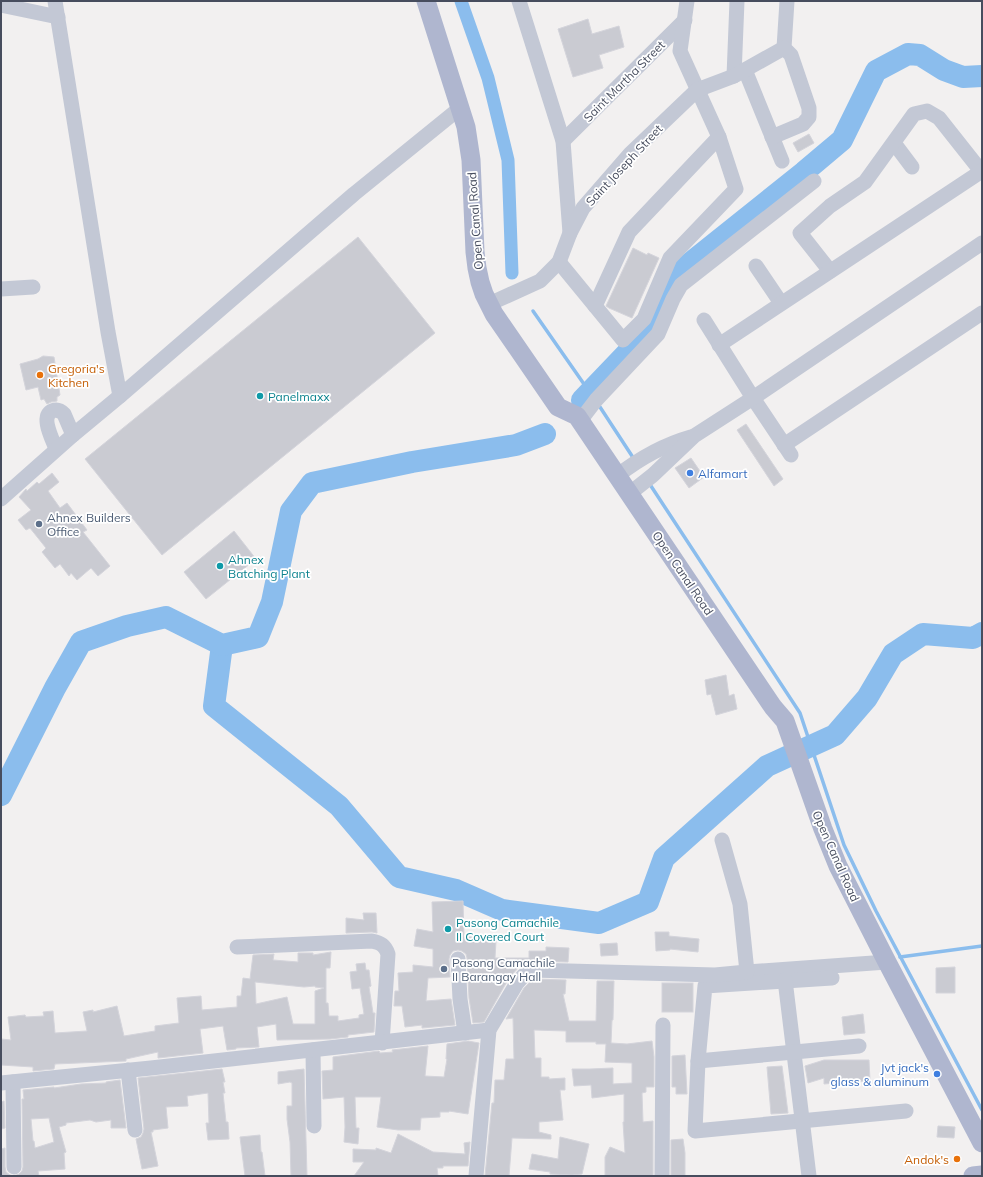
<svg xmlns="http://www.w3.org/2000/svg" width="983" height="1177" font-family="Mulish,sans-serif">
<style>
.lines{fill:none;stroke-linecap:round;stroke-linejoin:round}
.stream{stroke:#8bbded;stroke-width:3.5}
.canal{stroke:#8bbded;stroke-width:13}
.river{stroke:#8bbded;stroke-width:22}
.building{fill:#cacbd2;stroke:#d4d4db;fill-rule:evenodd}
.minor{stroke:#c3c8d5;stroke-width:15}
.major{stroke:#afb6cf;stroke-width:19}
.food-dot{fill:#e8710a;stroke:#fff;stroke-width:1.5}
.culture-dot{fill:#0f9aa8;stroke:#fff;stroke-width:1.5}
.shop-dot{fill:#3f7fe0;stroke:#fff;stroke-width:1.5}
.service-dot{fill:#5c6f8a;stroke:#fff;stroke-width:1.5}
.labels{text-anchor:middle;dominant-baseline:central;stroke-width:3.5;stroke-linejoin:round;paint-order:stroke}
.street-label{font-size:12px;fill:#474d5e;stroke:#fff}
.food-label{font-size:12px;fill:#c56008;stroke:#fff;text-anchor:start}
.culture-label{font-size:12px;fill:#0d838f;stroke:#fff;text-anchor:start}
.shop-label{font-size:12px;fill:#366cbe;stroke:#fff;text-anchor:start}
.service-label{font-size:12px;fill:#4e5e75;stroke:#fff;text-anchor:start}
</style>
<rect width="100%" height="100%" fill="#f2f0f0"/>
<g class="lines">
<g class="stream">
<path d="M533,311L593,397"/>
<path d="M598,404L634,459"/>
<path d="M649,483L800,713L844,845L876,911L982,1110"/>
<path d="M900,957L982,946"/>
</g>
<path class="canal" d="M461,1L488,78L508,160L512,273"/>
<g class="river">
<path d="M582,400L648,331L674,276L804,172L842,140L876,71L908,54L920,55L944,70L963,77L982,76"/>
<path d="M222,645L214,706L339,806L399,877L456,890L502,910L599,923L648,902L664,858L767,766L791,755"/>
<path d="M802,750L835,735L867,698L893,654L923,634L973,638L982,633"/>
<path d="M1,795L55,688L81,642L127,626L166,617L222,645L258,637L272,602L291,511L312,483L412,462L516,445L545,434"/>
</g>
</g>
<g class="building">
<path d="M588,19L592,34L619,26L624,47L599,55L603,68L573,77L558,29Z"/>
<path d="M809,134L814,143L798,152L793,143Z"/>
<path d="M358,237L435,333L162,555L85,459Z"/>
<path d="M633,248L647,255L648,253L659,258L632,318L609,308L606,306Z"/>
<path d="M43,356L54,357L60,395L57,397V401L51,402L47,404L44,399L41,400L38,387L26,390L20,364L38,359Z"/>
<path d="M746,424L783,479L774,486L737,430Z"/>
<path d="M691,458L704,477L689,488L675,468Z"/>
<path d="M52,473L59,482L48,491L60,508L67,503L87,530L83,532L110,566L98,576L91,568L77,580L71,573L69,576L60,564L55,568L42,552L46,548L30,528L26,530L18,520L31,510L19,497L26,489L27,491L37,482L39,484Z"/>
<path d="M234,531L256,559L206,599L184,572Z"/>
<path d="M726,675L729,696L734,694L737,709L716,715L711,694L707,695L705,680Z"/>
<path d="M463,901L464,937H478V940L496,941L495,958H529V951H546V947L569,948L568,962L532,961L527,962L519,967L509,978L484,1022L473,1023L469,998L467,958L466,954L462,951L458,950L453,951L450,955L449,959L450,977L428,978L426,1001L451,999L455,1025L422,1028V1025L405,1027L402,1006H394L395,991H399L398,973L413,972V965L433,967V949L414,946L417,929L433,932L432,902Z"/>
<path d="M363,913H376L377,933L372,932L346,933V918L364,920Z"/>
<path d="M655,932H669V936L699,939L698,952L670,949V950L656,951Z"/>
<path d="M617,943L618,955L601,956L600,944Z"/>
<path d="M331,952L330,968H326V1003H328L329,1016H338V1021L359,1018V1015L364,1014L360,988L352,989L350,972L357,971L356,964L365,963L366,970H369L371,986L369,987L373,1013H375L374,1032L348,1035V1037L330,1039L277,1040L276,1024L257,1027L259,1047L236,1048V1049L227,1050L223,1026L200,1029L203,1053L158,1058V1052L126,1059V1061L55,1064L54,1069L33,1071V1067L1,1065V1039L11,1040L8,1017L25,1015L26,1017L44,1016L43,1012L53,1011L55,1033L87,1031L83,1012L93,1010V1012L117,1006L124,1036L155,1031V1026L179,1023L177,998L201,996L202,1010L237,1007V996H241L243,978L250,979L253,955L274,954L273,960L298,962V953H313V955ZM255,982L304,987L315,986V987L324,988L315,991V1024H293L287,997L256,1004Z"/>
<path d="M955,967V993H936V968Z"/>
<path d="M534,979L566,980L565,994H563L569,1021H596L597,981H614L613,1020H612L611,1043L627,1044L652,1041L654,1057V1087H646V1092L642,1093L643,1122L653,1121V1176H605V1157L610,1147L625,1153L623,1122H624V1094L592,1098L591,1085L574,1086L572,1069H590L613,1068V1084L632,1083V1063L605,1062L606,1044H596V1042H566V1031L534,1030L535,1058H541V1077H549V1079L565,1078V1090H560L563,1120L539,1122V1132L551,1135V1139L512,1138L509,1176H485L492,1103H494L495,1080H504L506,1059H514L513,1018L506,1019L524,988L530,982Z"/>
<rect x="662" y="983" width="31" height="29"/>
<path d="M863,1014L865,1033L844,1035L842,1017Z"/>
<path d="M468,1041L479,1043L468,1114L449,1111V1112H440V1117L421,1118L420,1130H398L377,1127L381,1097H355L356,1128H359L358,1144L344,1142L345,1127L344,1097L323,1099L322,1071L333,1070V1057L379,1051L380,1053L393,1052L392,1050L428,1046L425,1076L444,1077L447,1059H446L447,1044Z"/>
<path d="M685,1055L687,1094H676V1087H672V1056Z"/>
<path d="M824,1060H869L870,1081L835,1082L836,1083L824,1084V1078L808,1083L805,1066Z"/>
<path d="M782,1066L788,1113L771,1114L767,1067Z"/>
<path d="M222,1069L225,1082H223L225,1093H223L226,1122H228L229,1139L208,1140L206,1123H209L208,1093L187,1096L188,1106L166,1107L168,1128L153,1130V1132H151L158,1166L142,1169L136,1139L141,1137L143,1133L144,1129L138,1078Z"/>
<path d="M304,1069L307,1176H291L290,1142L287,1119V1106H292V1083L290,1082L278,1084V1072Z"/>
<path d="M120,1080L126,1128H111V1120L96,1122L90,1120L66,1123V1125L59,1127L66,1152L64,1153L65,1169L38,1171L39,1176H1V1149L5,1148V1167L6,1172L10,1175L14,1176L19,1174L22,1171L23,1167L22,1099H24L23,1090L54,1087V1088L81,1084L106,1083V1082ZM49,1118L54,1142L35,1148L34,1141H33L31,1119Z"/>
<path d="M4,1101L5,1128L1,1129V1102Z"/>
<path d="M938,1126L955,1127L954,1138L937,1137Z"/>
<path d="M398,1134L433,1152L465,1154L464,1143L470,1142L468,1166H443V1168H437L438,1176H354L364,1162H353V1149L376,1150V1148L391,1153Z"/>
<path d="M260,1135L261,1152H262L265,1176H245L240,1137Z"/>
<path d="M560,1137L589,1144L582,1174L572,1175L550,1174V1172L529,1169L532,1154L558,1159Z"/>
<path d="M683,1139L685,1153V1176H671V1140Z"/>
</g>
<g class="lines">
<g class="minor">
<path d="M55,1L108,332L120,396"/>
<path d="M519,1L563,141L570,233"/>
<path d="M1,5L58,17"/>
<path d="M745,70L782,161"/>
<path d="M734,76L737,1"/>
<path d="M772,137L803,124L809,117V108L791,55L784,48L787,1"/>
<path d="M563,141L685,20"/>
<path d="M894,143L912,167"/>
<path d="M559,262L623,340L644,319L670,258L736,189L719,137L680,51L687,1"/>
<path d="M756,266L781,303"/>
<path d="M830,271L800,233L830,206L865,182L914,114L927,111L939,118L981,171"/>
<path d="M1,289L33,287"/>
<path d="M489,304L540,281L559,262L570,233L583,208L630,154L697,90L734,76L784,48"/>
<path d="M595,306L629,232L719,137"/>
<path d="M704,320L753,398L791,455"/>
<path d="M719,345L982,171"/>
<path d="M580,421L596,400L658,334L673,299L681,285L814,181"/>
<path d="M784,445L982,313"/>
<path d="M56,449C53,440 40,417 52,411C57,409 61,411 64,414L73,435"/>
<path d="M617,476C640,458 663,445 691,437"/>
<path d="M629,494L653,475L694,436L753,398L982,243"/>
<path d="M1,499L73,435L120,396L354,194L460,108"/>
<path d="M237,947L372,941C381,943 385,945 388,954L382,1043"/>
<path d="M458,959L460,999L465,1033"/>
<path d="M747,972L887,962"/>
<path d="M832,978L705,986L698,1061L695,1131L906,1111"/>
<path d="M785,980L809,1176"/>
<path d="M313,1050L314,1126"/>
<path d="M698,1061L859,1046"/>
<path d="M128,1070L135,1130"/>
<path d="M13,1082L14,1167"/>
<path d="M1,1083L151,1068L489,1030"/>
<path d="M476,1176L489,1030L517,983L524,975L532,970L715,975L747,972L740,904L722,840"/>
<path d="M662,1176L663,1025"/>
</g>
<g class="major">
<path d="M426,1L466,127L471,160L475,252L477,268L480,282L484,294L494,314L558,407L577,416L773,707L785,721L823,829L838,866L887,962L982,1143"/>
<path d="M973,1176L982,1175"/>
</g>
</g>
<g class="food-dot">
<circle cx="40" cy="375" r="4"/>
<circle cx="957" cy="1159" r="4"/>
</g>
<g class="culture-dot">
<circle cx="260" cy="396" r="4"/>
<circle cx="220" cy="566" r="4"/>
<circle cx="448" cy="929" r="4"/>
</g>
<g class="shop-dot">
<circle cx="690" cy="473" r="4"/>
<circle cx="937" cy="1074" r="4"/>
</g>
<g class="service-dot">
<circle cx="39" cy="524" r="4"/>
<circle cx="444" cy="969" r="4"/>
</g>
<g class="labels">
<g class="street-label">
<text transform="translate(624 81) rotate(-45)">Saint Martha Street</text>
<text transform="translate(624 165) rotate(-47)">Saint Joseph Street</text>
<text transform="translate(475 221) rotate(-94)">Open Canal Road</text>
<text transform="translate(683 573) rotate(56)">Open Canal Road</text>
<text transform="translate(836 856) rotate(66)">Open Canal Road</text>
</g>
<g class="food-label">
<text x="48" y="368">Gregoria's<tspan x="48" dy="14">Kitchen</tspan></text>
<text x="949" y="1159" text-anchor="end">Andok's</text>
</g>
<g class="culture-label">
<text x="268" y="396">Panelmaxx</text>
<text x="228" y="559">Ahnex<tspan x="228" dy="14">Batching Plant</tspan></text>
<text x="456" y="922">Pasong Camachile<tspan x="456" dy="14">II Covered Court</tspan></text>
</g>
<g class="shop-label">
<text x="698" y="473">Alfamart</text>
<text x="929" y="1067" text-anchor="end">Jvt jack's<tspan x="929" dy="14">glass &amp; aluminum</tspan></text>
</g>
<g class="service-label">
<text x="47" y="517">Ahnex Builders<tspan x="47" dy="14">Office</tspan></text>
<text x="452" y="962">Pasong Camachile<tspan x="452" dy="14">II Barangay Hall</tspan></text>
</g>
</g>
<rect width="983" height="1177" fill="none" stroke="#474d5e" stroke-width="4"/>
</svg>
